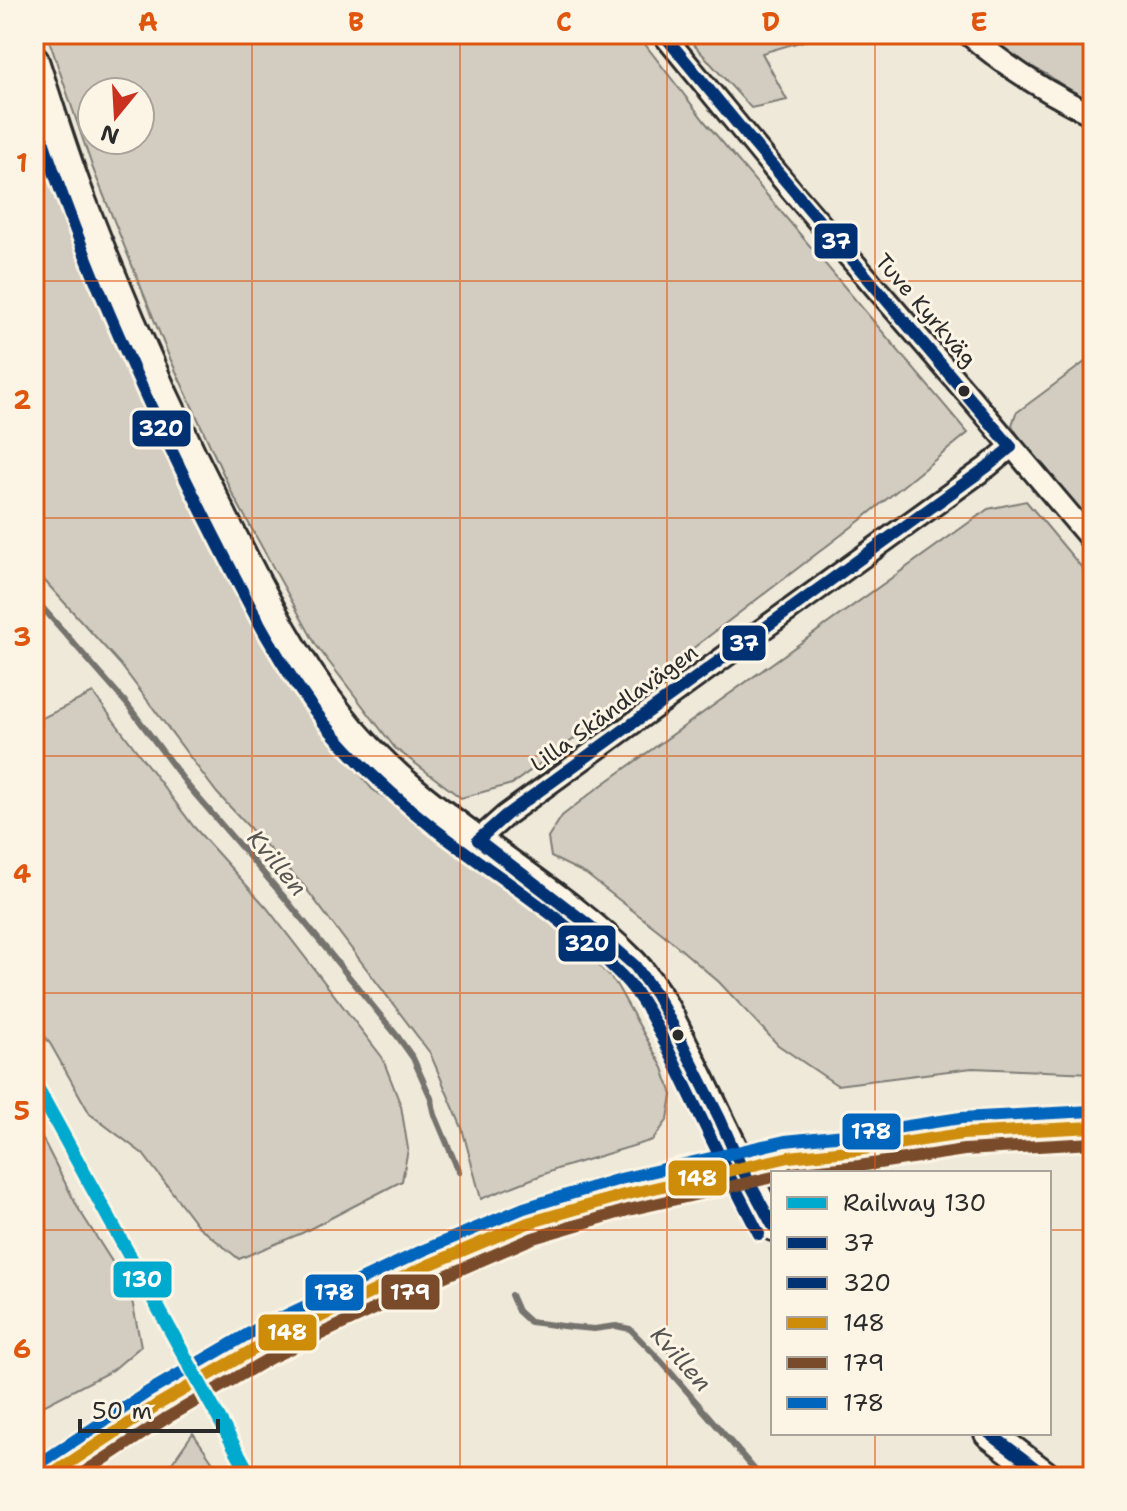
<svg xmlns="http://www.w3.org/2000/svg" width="1127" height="1511" font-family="'Shantell Sans',sans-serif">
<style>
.green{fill:#d2cdc0;stroke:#7e7c76;stroke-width:2;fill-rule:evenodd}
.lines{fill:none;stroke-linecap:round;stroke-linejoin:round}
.stream{stroke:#75736d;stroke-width:6}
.street-casing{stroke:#2b2b2b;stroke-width:26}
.secondary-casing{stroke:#2b2b2b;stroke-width:34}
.highway-casing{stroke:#2b2b2b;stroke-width:42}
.street{stroke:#fcf5e5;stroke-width:20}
.secondary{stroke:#fcf5e5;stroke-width:28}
.highway{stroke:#fcf5e5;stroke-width:36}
.bus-1-casing{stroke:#fcf5e5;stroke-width:18}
.bus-2-casing{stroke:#fcf5e5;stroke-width:18}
.bus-3-casing{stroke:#fcf5e5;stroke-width:18}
.bus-4-casing{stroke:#fcf5e5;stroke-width:18}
.bus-5-casing{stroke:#fcf5e5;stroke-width:18}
.bus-1{stroke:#003273;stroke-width:12}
.bus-2{stroke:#003273;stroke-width:12}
.bus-3{stroke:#ce8d09;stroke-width:12}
.bus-4{stroke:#7a4b2a;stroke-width:12}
.bus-5{stroke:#0065bd;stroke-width:12}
.rail-1-casing{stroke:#fcf5e5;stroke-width:20}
.rail-1{stroke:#00a9ce;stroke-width:14}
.grid{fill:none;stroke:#df570e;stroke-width:2;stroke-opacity:0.55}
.bus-dot{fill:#2b2b2b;stroke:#fcf5e5;stroke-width:3}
.labels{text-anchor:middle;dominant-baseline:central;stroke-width:6;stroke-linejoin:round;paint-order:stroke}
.street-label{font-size:22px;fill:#2b2b2b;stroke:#fcf5e5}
.water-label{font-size:24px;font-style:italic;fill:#565552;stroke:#fcf5e5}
.line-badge{stroke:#fcf5e5;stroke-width:3}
.badge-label{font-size:22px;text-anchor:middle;font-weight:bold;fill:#fff}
.neatline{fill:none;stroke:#df570e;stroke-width:3}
.grid-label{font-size:26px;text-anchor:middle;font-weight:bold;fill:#df570e}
</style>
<rect width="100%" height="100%" fill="#efe9da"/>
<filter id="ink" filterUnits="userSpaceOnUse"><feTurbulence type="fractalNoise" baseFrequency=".0125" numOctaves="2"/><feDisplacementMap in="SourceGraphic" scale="16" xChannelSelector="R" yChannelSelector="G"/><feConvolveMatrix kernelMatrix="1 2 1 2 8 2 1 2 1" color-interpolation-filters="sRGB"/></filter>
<g filter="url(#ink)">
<g class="green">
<path d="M47,34H637L706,123L968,433L862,519L585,731L512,784L461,798L395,748L316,645L232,493L168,354L93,169ZM140,92V140H92V92Z"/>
<path d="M684,34H827L762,53L787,100L751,108Z"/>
<path d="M983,34H1093V103L1084,100L1048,75L1011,56Z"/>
<path d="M34,133L77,254L192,510L309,711L372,789L454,845L553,919L615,982L663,1068L672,1095L668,1119L653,1140L557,1169L481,1199L462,1128L430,1053L304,886L217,793L120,664L34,569Z"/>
<path d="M1093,356V527L1018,436L1012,425L1016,413Z"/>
<path d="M1026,501L1093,581V1073L972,1068L837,1085L778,1045L719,982L663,934L586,874L551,857L548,838L562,816L595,790L988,509Z"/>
<path d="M93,693L194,827L267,908L382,1057L401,1106L408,1149L402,1181L302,1233L239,1259L198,1226L143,1154L90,1114L51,1045L34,1021V722Z"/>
<path d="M34,1122L78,1208L130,1290L141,1346L113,1370L41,1407L34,1413Z"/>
<path d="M193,1433L223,1477H145L167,1470Z"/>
</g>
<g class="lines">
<g class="stream">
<path d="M34,598L127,704L189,787L284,897L398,1037L413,1058L431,1098L435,1115L459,1172"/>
<path d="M511,1295L518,1311L530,1322L571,1327L594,1329L616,1326L630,1329L660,1360L761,1477"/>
</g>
<g class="street-casing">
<g id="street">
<path d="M663,34L792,191L965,391L1093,542"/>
<path d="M968,34C1005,66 1049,94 1093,115"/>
<path d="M478,840L506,815L987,467L1011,447"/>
</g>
</g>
<g class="secondary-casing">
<g id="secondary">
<path d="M34,61C50,110 65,160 84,208C126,316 173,421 226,524C259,589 292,656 337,713C416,817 542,872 633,964C657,989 673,1024 688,1055C716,1112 742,1170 773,1226"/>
<path d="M989,1433L1047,1477"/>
</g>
</g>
<g class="highway-casing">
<path id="highway" d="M48,1477L157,1405L263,1344L431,1264L528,1223L624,1195L789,1157L857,1150L962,1134L1093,1127"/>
</g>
<use href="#street" class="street"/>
<use href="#secondary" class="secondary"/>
<use href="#highway" class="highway"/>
<g class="bus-1-casing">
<g id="bus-1">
<path d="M663,34L749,138L1011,447"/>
<path d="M478,840L506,815L987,467L1011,447"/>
<path d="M478,840L590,926L635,966L656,995L678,1035L720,1119L741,1167L773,1226"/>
<path d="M989,1433L1047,1477"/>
</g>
</g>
<g class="bus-2-casing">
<path id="bus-2" d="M34,113C79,254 140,390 207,522C242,591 276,662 324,723C356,762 393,796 432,827C495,876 565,918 621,975C648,1002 663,1040 680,1074C706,1128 731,1181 759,1234"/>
</g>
<g class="bus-3-casing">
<path id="bus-3" d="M48,1477L157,1405L263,1344L431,1264L528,1223L624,1195L789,1157L857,1150L962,1134L1093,1127"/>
</g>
<g class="bus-4-casing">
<g id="bus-4">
<path d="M791,1173L859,1166L964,1150L1093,1143"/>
<path d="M77,1477L165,1419L270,1358L438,1279L533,1238L628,1210L773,1177"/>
</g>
</g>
<g class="bus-5-casing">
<path id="bus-5" d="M39,1464L148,1392L255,1330L424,1250L524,1208L620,1179L785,1141L855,1134L961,1118L1092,1111"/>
</g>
<use href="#bus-1" class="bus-1"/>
<use href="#bus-2" class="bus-2"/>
<use href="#bus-3" class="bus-3"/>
<use href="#bus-4" class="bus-4"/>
<use href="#bus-5" class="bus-5"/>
<g class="rail-1-casing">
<path id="rail-1" d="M34,1082L251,1477"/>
</g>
<use href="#rail-1" class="rail-1"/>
</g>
</g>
<path class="grid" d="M252,34V1477M460,34V1477M667,34V1477M875,34V1173M34,281H1093M34,518H1093M34,756H1093M34,993H1093M34,1230H773M1049,1230H1093M875,1433V1477"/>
<g class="bus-dot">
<circle cx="964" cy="391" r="7"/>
<circle cx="678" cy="1035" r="7"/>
</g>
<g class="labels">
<g class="street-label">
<text transform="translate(926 310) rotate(49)">Tuve Kyrkväg</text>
<text transform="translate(614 708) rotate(-36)">Lilla Skändlavägen</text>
</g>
<g class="water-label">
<text transform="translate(277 863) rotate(50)">Kvillen</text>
<text transform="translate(681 1359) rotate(48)">Kvillen</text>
</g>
</g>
<g class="line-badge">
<rect x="813" y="222" width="46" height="38" rx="8" fill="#003273"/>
<rect x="131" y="409" width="61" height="39" rx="8" fill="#003273"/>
<rect x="721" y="624" width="46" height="38" rx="8" fill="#003273"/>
<rect x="557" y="924" width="60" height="39" rx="8" fill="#003273"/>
<rect x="841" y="1112" width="61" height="39" rx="8" fill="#0065bd"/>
<rect x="667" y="1159" width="61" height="38" rx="8" fill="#ce8d09"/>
<rect x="112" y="1260" width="61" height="39" rx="8" fill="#00a9ce"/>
<rect x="380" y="1273" width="61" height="38" rx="8" fill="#7a4b2a"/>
<rect x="304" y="1273" width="61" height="39" rx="8" fill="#0065bd"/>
<rect x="257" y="1313" width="61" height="39" rx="8" fill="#ce8d09"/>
</g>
<g class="badge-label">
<text x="836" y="249">37</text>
<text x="161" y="436">320</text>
<text x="744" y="651">37</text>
<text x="587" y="951">320</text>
<text x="871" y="1139">178</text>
<text x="697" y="1186">148</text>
<text x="142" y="1287">130</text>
<text x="410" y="1300">179</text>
<text x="334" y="1300">178</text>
<text x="287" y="1340">148</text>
</g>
<rect width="1127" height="1511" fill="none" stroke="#fcf5e5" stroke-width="88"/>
<rect x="771" y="1171" width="280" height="264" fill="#fcf5e5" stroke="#a8a49b" stroke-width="2"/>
<rect x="787" y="1197" width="40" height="12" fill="#00a9ce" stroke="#a8a49b" stroke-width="2"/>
<text x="843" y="1211" font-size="24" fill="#2b2b2b">Railway 130</text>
<rect x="787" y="1237" width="40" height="12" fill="#003273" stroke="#a8a49b" stroke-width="2"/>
<text x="843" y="1251" font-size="24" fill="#2b2b2b">37</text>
<rect x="787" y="1277" width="40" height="12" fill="#003273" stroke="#a8a49b" stroke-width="2"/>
<text x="843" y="1291" font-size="24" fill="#2b2b2b">320</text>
<rect x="787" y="1317" width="40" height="12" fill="#ce8d09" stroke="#a8a49b" stroke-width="2"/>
<text x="843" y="1331" font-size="24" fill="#2b2b2b">148</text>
<rect x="787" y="1357" width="40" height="12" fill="#7a4b2a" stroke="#a8a49b" stroke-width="2"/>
<text x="843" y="1371" font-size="24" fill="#2b2b2b">179</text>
<rect x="787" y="1397" width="40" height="12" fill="#0065bd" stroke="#a8a49b" stroke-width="2"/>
<text x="843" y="1411" font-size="24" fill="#2b2b2b">178</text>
<g transform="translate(116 116) rotate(198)"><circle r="38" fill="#fcf5e5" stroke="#a8a49b" stroke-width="2"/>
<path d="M0-6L14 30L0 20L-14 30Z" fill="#c8321e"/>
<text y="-12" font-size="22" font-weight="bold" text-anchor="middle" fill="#2b2b2b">N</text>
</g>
<path d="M80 1419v12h138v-12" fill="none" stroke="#2b2b2b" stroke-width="4"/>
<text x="92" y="1419" font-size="24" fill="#2b2b2b" stroke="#fcf5e5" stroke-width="6" paint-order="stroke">50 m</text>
<rect x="44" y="44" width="1039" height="1423" class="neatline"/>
<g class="grid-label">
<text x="148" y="31">A</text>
<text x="356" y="31">B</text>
<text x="564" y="31">C</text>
<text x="771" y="31">D</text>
<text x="979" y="31">E</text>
<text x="22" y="172">1</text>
<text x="22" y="409">2</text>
<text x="22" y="646">3</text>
<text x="22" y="883">4</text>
<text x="22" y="1120">5</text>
<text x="22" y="1358">6</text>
</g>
</svg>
